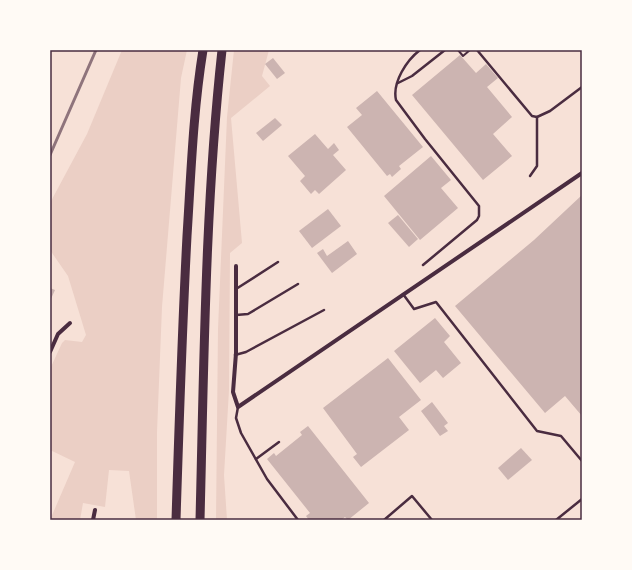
<svg xmlns="http://www.w3.org/2000/svg" width="632" height="570" font-family="'Source Sans 3',sans-serif">
<style>
.green{fill:#ebcfc5}
.building{fill:#ccb4b1}
.lines{fill:none;stroke-linecap:round;stroke-linejoin:round}
.path{stroke:#4a2c40;stroke-width:2}
.service{stroke:#4a2c40;stroke-width:2.5}
.minor{stroke:#4a2c40;stroke-width:4}
.motorway{stroke:#4a2c40;stroke-width:9}
.rail{stroke:#8f747c;stroke-width:3}
.neatline{fill:none;stroke:#4a2c40;stroke-width:1.5}
</style>
<rect width="100%" height="100%" fill="#f7e1d7"/>
<g class="green">
<path d="M122,50H187L181,78L162,307L157,432V520H136L129,471L109,470L105,507L83,503L80,520H50L75,462L50,450V369L62,343L65,340L82,342L86,335L68,276L50,250V203L87,134Z"/>
<path d="M234,50H269L262,76L270,86L231,118L242,243L230,253L229,390L224,475L227,520H216L218,329L227,117Z"/>
</g>
<g class="building">
<path d="M460,55L476,73L486,64L498,78L487,87L512,117L493,134L512,156L483,180L412,95Z"/>
<path d="M273,58L285,73L277,79L265,64Z"/>
<path d="M377,91L423,147L399,166L401,169L392,177L390,174L387,176L347,127L362,115L356,108Z"/>
<path d="M275,118L282,125L263,141L256,133Z"/>
<path d="M315,134L328,149L334,143L339,150L333,155L346,170L319,194L315,190L311,194L300,181L305,176L288,156Z"/>
<path d="M431,156L451,180L441,188L458,208L420,240L384,196Z"/>
<path d="M582,195V416L565,396L545,413L455,306L534,240Z"/>
<path d="M328,209L341,226L312,248L299,231Z"/>
<path d="M398,215L418,239L409,247L388,223Z"/>
<path d="M348,241L357,254L332,273L317,253L323,249L327,256Z"/>
<path d="M50,288L55,290L50,301Z"/>
<path d="M435,318L450,336L444,342L461,363L443,378L436,370L420,383L394,351Z"/>
<path d="M388,358L421,400L399,417L409,430L361,467L353,457L357,454L323,408Z"/>
<path d="M432,402L448,423L444,426L448,431L440,436L421,411Z"/>
<path d="M308,426L369,503L348,520L345,517L341,520H309L306,516L310,513L267,459L274,453L276,456L302,435L300,432Z"/>
<path d="M521,448L532,460L508,480L498,468Z"/>
</g>
<g class="lines">
<path class="path" d="M458,50L463,56L470,50"/>
<g class="service">
<path d="M420,50C407,60 392,82 396,100L425,139L479,206V216L477,220L423,265"/>
<path d="M477,50L532,116L537,117"/>
<path d="M398,83L412,76L445,50"/>
<path d="M530,176L537,166V117L550,111L582,87"/>
<path d="M236,289L278,262"/>
<path d="M403,294L414,309L436,302L537,431L561,436L582,461"/>
<path d="M236,315L248,314L298,284"/>
<path d="M235,355L246,352L324,310"/>
<path d="M238,407L236,418L241,433L267,479L298,520"/>
<path d="M256,459L279,442"/>
<path d="M384,520L412,496L432,520"/>
<path d="M556,520L582,499"/>
</g>
<g class="minor">
<path d="M236,266V353L233,392L238,407L582,173"/>
<path d="M50,352L58,334L70,323"/>
<path d="M93,520L95,510"/>
</g>
<g class="motorway">
<path d="M176,520C179,425 182,331 187,236C191,174 193,112 203,50"/>
<path d="M200,520C204,363 205,206 222,50"/>
</g>
<path class="rail" d="M50,155L96,50"/>
</g>
<rect width="632" height="570" fill="none" stroke="#fffaf5" stroke-width="102"/>
<rect x="51" y="51" width="530" height="468" class="neatline"/>
</svg>
